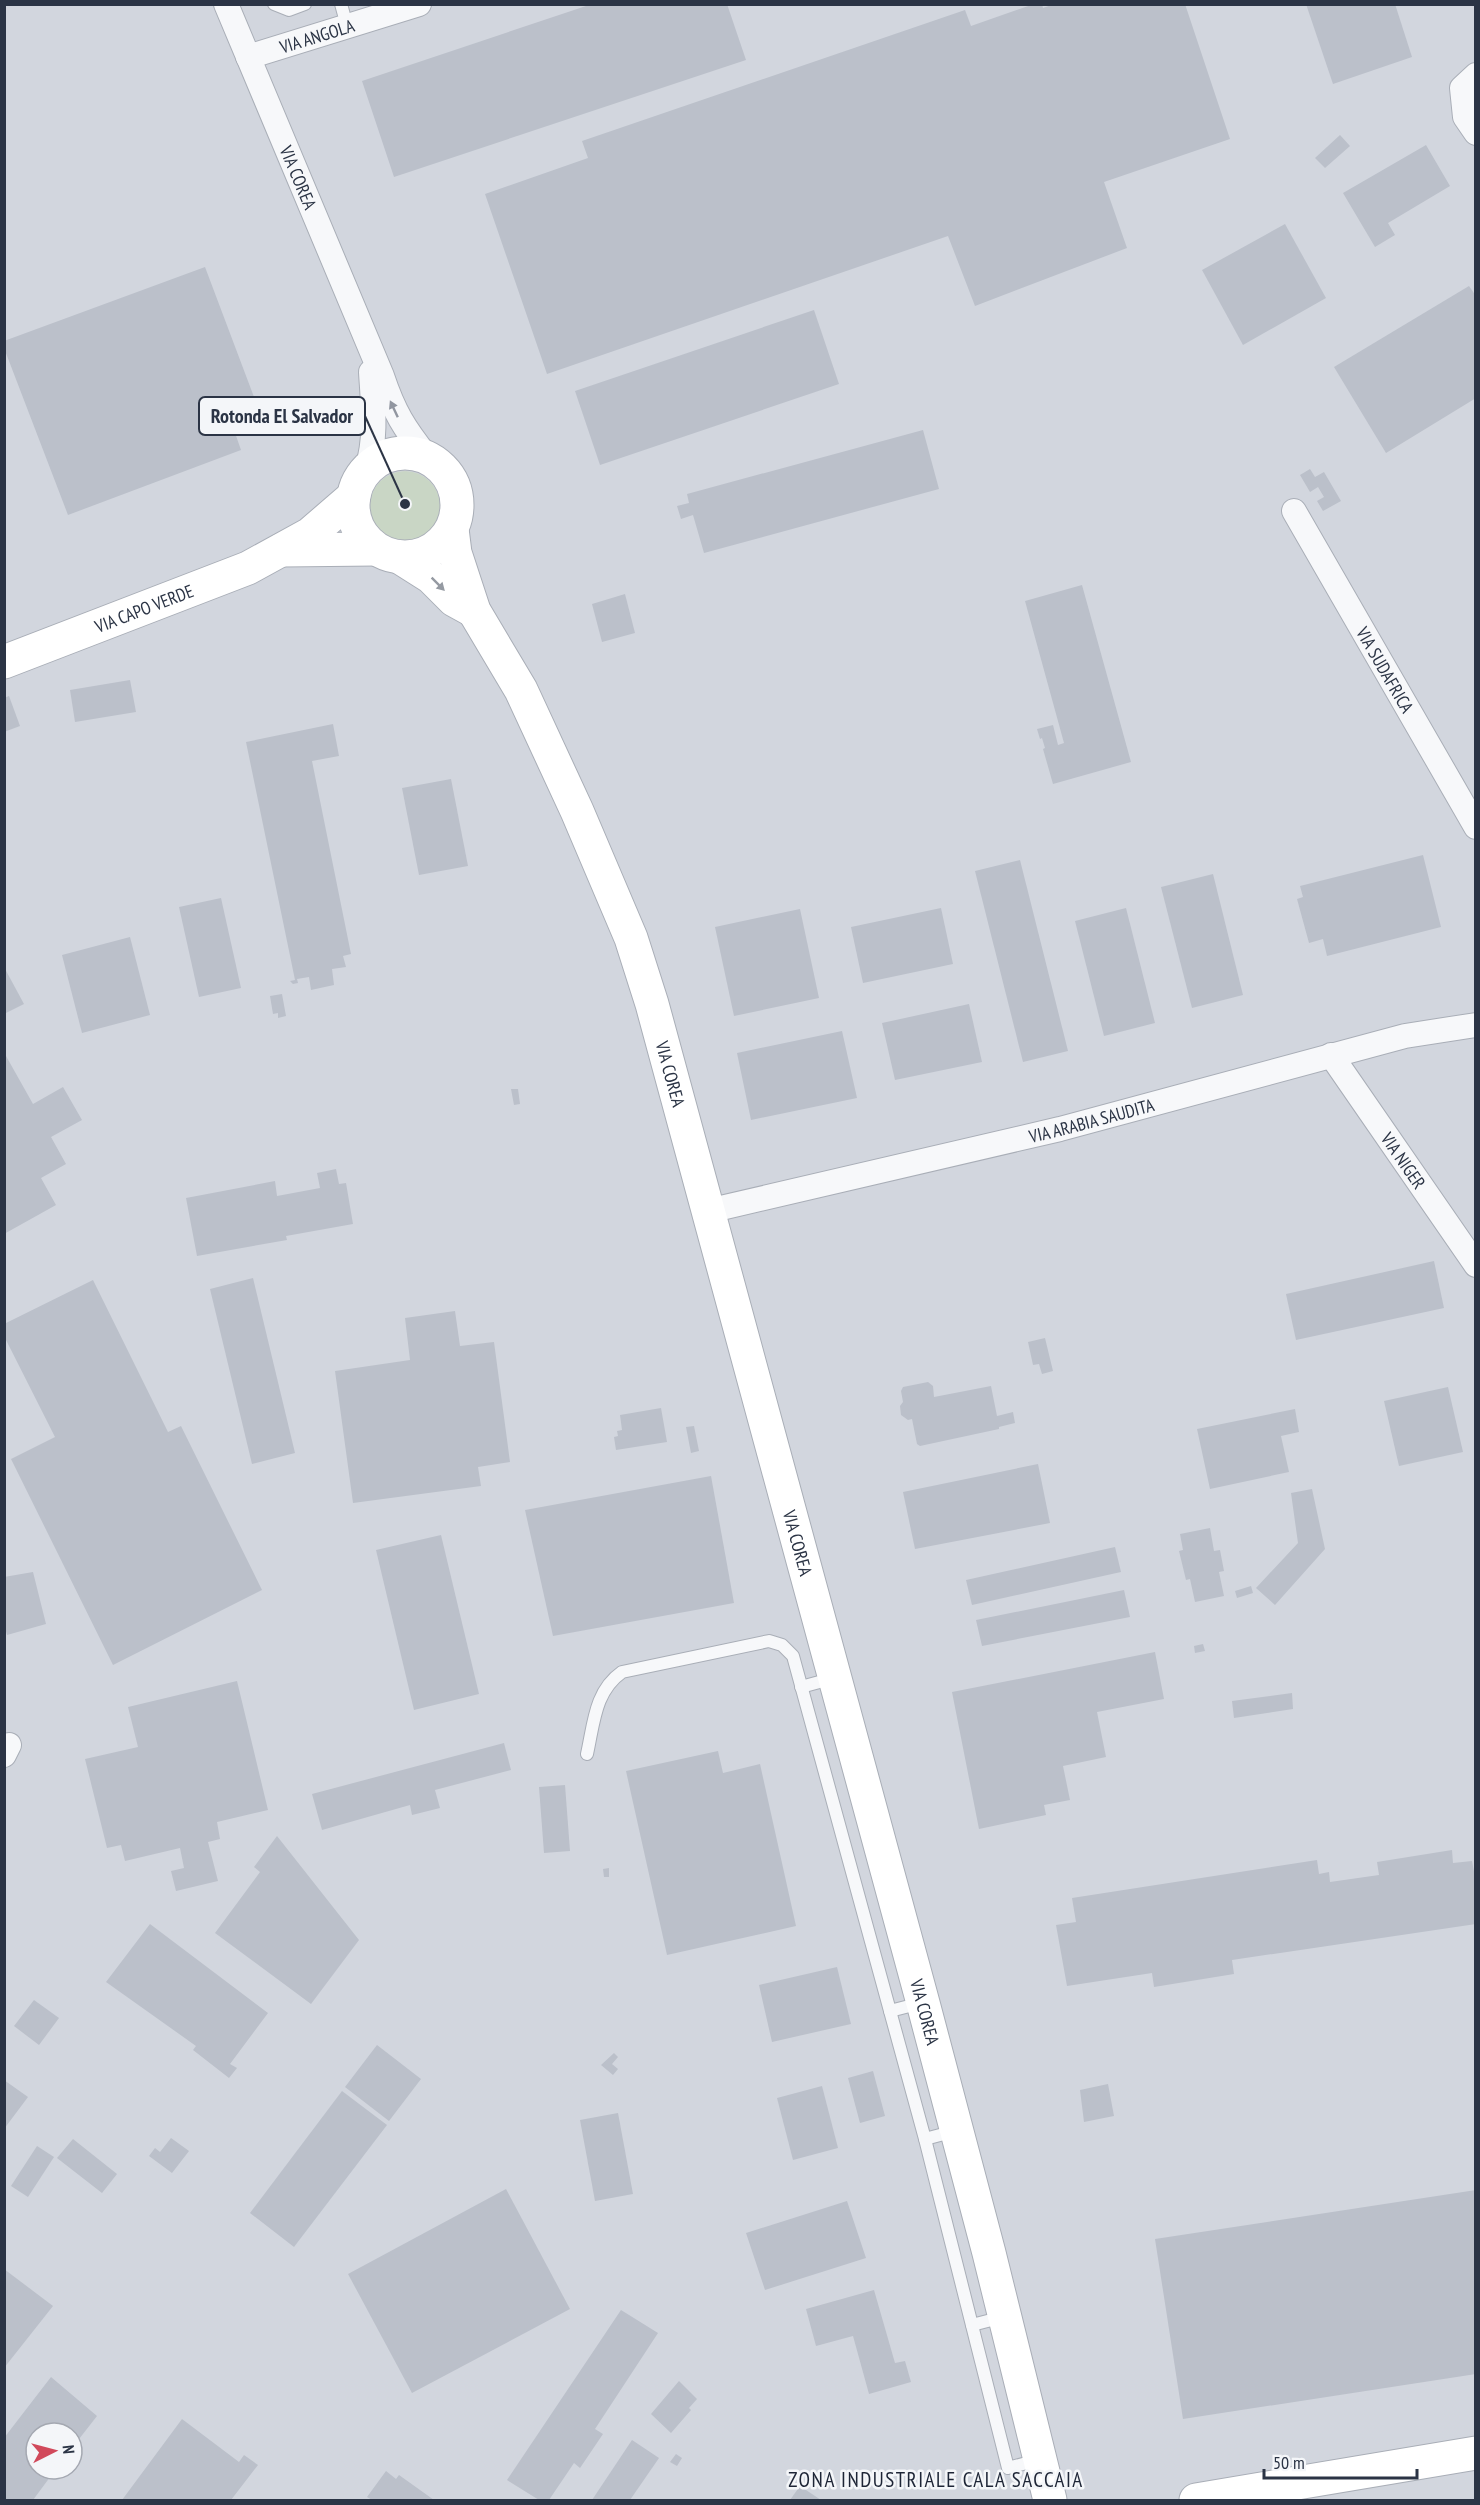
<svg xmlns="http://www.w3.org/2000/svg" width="1480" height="2505" font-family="'PT Sans Narrow',sans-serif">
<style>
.built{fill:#d2d6de;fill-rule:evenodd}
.green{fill:#c9d6c5}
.building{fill:#bbc0ca}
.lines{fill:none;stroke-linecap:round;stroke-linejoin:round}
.lane-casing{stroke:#a9aeb7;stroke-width:14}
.street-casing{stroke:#a9aeb7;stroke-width:26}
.secondary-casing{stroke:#a9aeb7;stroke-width:35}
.lane{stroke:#f7f8fa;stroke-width:12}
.street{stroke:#f7f8fa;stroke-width:24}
.secondary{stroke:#fff;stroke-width:33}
.oneway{fill:#9196a0}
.oneway2{fill:#959aa2}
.labels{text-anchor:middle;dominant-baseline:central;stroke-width:5;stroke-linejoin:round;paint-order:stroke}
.street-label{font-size:18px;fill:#2b3445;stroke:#f4f6f9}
.quarter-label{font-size:21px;letter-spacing:1.5px;fill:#1d2536;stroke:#f4f6f9}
.leader{fill:none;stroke:#2b3445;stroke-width:2}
.callout-dot{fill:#2b3445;stroke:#f4f6f9;stroke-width:2}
.callout{fill:#f4f6f9;stroke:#2b3445;stroke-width:2}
.callout-label{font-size:20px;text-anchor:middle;font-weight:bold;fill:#2b3445}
</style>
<rect width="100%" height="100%" fill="#e4e7ec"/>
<path class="built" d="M5,5H1475V2500H5ZM36,2433H72V2469H36Z"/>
<circle class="green" cx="405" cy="506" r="35"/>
<g class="building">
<path d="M592,4H727L746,60L394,177L362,81Z"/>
<path d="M1034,4H1042L1043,8L1054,4H1185L1230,139L1104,182L1127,248L975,306L948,236L547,374L485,194L588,158L582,141L965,10L971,26Z"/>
<path d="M1306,4H1395L1412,57L1333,84Z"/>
<path d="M1340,135L1350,146L1325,168L1315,158Z"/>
<path d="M1426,145L1450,186L1388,223L1395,235L1375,247L1343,193Z"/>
<path d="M1285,224L1326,298L1243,345L1202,270Z"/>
<path d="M205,267L254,397L226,407L241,450L68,515L4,348V341Z"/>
<path d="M1469,286L1476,296V398L1386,453L1334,367Z"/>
<path d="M814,310L839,384L600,465L575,391Z"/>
<path d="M923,430L939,489L704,553L693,515L681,519L677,506L689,503L687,494Z"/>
<path d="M1310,469L1315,477L1324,472L1341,501L1323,511L1317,501L1324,497L1318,487L1310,492L1300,475Z"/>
<path d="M1082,585L1131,762L1053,784L1043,749L1045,748L1042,738L1040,739L1037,729L1053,725L1058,745L1064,743L1025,601Z"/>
<path d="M625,594L635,633L602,642L592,604Z"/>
<path d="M130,680L136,712L75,722L70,690Z"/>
<path d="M9,696L20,726L4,732V698Z"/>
<path d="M333,724L339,756L312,761L351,954L343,956L346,967L332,969L334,985L311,990L309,977L297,979L298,983L293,984L290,981L295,980L246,742Z"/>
<path d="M451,779L468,866L419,875L402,788Z"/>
<path d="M1423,855L1441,927L1327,956L1323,939L1309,943L1297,899L1303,897L1300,886Z"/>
<path d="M1020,860L1068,1051L1023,1062L975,871Z"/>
<path d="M1213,874L1243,995L1192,1008L1161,887Z"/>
<path d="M221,898L241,988L199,997L179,907Z"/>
<path d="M941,908L953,964L863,983L851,927Z"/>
<path d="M1126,908L1155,1023L1104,1036L1075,921Z"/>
<path d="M800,909L819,998L734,1016L715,927Z"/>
<path d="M130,937L150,1015L82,1033L62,955Z"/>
<path d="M4,967L24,1004L4,1014Z"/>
<path d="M282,994L286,1016L278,1018V1013L273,1014L270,996Z"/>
<path d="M969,1004L982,1062L895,1080L882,1023Z"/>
<path d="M842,1031L857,1098L751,1120L737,1053Z"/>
<path d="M6,1056L33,1104L63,1087L82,1120L51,1137L66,1164L41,1178L56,1205L4,1234Z"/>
<path d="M511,1089H518L520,1104L514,1105Z"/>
<path d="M336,1169L339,1184L346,1183L353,1224L286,1236L287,1240L197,1256L186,1198L275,1181L277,1196L320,1188L317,1173Z"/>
<path d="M1434,1261L1444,1308L1296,1340L1286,1294Z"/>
<path d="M253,1278L295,1453L252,1464L210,1289Z"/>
<path d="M93,1280L168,1432L181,1426L262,1590L113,1665L11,1459L55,1437L4,1336V1324Z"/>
<path d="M455,1311L460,1346L494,1342L510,1462L478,1467L481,1486L353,1503L335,1371L410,1360L405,1318Z"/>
<path d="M1045,1338L1053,1371L1042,1374L1039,1364L1033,1365L1028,1342Z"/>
<path d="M928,1382L933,1386L934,1397L991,1386L997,1416L1013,1412L1015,1423L999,1427V1429L920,1446L917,1444L912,1419L908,1420L901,1415L900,1406L903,1402L901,1391L903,1387Z"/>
<path d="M1448,1387L1463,1452L1399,1466L1384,1401Z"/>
<path d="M661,1408L667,1442L616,1450L614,1437L618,1436L617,1431L622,1430L620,1415Z"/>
<path d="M1295,1409L1299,1432L1281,1436L1289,1472L1210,1489L1197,1429Z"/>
<path d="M694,1426L699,1451L691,1453L686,1427Z"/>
<path d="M1038,1464L1050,1523L915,1549L903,1492Z"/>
<path d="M711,1476L734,1603L553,1636L525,1510Z"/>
<path d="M1312,1489L1325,1549L1275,1605L1256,1588L1298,1543L1291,1493Z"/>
<path d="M1210,1528L1214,1551L1220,1550L1224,1571L1219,1572L1224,1596L1195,1602L1190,1579L1186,1580L1179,1551L1183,1550L1180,1534Z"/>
<path d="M441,1535L479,1694L414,1710L376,1550Z"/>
<path d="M1115,1547L1121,1572L972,1605L966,1580Z"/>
<path d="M33,1572L46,1624L7,1635L4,1624V1577Z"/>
<path d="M1251,1586L1253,1593L1237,1598L1235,1591Z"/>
<path d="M1124,1590L1130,1617L982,1646L976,1620Z"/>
<path d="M1203,1644L1205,1651L1195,1653L1194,1646Z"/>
<path d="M1155,1652L1164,1699L1097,1712L1106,1757L1063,1766L1070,1800L1044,1805L1046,1815L979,1829L952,1692Z"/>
<path d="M237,1681L268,1810L217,1822L220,1839L208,1842L218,1881L176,1891L171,1871L184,1868L180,1848L125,1861L121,1845L107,1848L85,1759L138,1747L128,1707Z"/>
<path d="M1292,1693L1293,1709L1234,1718L1232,1701Z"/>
<path d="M504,1743L511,1770L435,1790L440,1808L412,1815L410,1805L322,1830L312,1794Z"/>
<path d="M718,1751L723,1773L760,1764L796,1926L667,1955L626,1771Z"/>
<path d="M565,1785L570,1851L544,1853L539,1787Z"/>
<path d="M277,1836L359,1940L311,2004L215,1933L260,1872L254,1867Z"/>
<path d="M1452,1850L1453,1863L1472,1861L1476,1882V1924L1232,1960L1234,1974L1154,1987L1152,1973L1067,1986L1056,1925L1076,1922L1072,1898L1317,1860L1319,1874L1329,1872L1330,1882L1379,1875L1377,1862Z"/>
<path d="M609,1868V1877H604L603,1869Z"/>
<path d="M150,1924L268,2013L230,2064L237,2068L229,2078L193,2050L196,2046L106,1982Z"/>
<path d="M837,1967L851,2024L772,2042L759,1985Z"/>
<path d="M34,2000L59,2018L39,2045L14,2026Z"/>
<path d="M377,2045L421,2079L389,2121L345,2087Z"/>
<path d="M614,2053L618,2057L612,2064L618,2069L613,2075L601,2065Z"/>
<path d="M873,2071L885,2116L860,2123L848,2078Z"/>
<path d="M4,2080L28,2097L4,2129Z"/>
<path d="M1108,2084L1114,2116L1084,2122L1080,2090Z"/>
<path d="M822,2086L838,2148L793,2160L777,2098Z"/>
<path d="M342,2091L387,2125L294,2247L250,2213Z"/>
<path d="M618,2113L633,2194L595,2201L580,2120Z"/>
<path d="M171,2138L189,2151L172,2173L149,2156L155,2148L160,2152Z"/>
<path d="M73,2139L117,2174L102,2193L57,2158Z"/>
<path d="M37,2146L54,2157L28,2197L11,2186Z"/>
<path d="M506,2189L570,2309L412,2393L348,2274Z"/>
<path d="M1476,2190V2374L1183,2419L1155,2239Z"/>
<path d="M847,2201L866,2258L765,2290L746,2233Z"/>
<path d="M4,2269L53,2306L4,2368Z"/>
<path d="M874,2290L895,2363L905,2361L911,2382L869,2394L853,2336L816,2346L806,2309Z"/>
<path d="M621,2310L658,2333L595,2429L603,2434L580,2468L574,2463L549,2500H539L507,2480Z"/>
<path d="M51,2377L97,2416L72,2448V2433H36V2469H56L33,2500H4V2438Z"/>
<path d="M679,2381L697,2399L689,2408L691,2410L671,2433L651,2414Z"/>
<path d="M182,2419L239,2462L244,2455L258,2465L231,2500H122Z"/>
<path d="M632,2440L659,2458L630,2500H592Z"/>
<path d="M676,2454L682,2458L677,2466L670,2462Z"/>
<path d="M386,2471L396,2479L399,2475L434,2500H372L367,2497Z"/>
<path d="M800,2486L821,2500H790Z"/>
</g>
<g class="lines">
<g class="lane-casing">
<g id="lane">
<path d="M274,4L289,10L305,4"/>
<path d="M341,4L347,26"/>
<path d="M801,1687L834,1678"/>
<path d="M587,1754C594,1722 595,1691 622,1672L769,1641L782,1645L793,1656L925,2139L1008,2468L1038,2460"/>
<path d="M890,2011L921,2003"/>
<path d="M925,2139L955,2131"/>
<path d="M972,2325L1003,2317"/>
</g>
</g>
<g class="street-casing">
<g id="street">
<path id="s1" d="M226,4L382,376C394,412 404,428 427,457"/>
<path id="s2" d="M248,57L419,4"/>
<path d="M1476,75L1462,88L1465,117L1476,133"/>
<path d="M367,469C377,437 373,405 371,372"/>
<path id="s3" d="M1294,511L1476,827"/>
<path id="s4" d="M1331,1055L1476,1265"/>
<path id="s5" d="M708,1211L1060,1129L1405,1036L1476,1025"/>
<path d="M4,1755L9,1745"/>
</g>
</g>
<g class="secondary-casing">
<g id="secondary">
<circle cx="405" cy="505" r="52"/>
<path id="s6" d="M452,529L455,553L474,611L521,690L577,811L631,938L652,1004L923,2003L989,2253L1050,2500"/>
<path d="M282,550L376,549"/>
<path d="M401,558L431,577L454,600L474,611"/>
<path id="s7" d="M4,662L248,568L310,534L354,496"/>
<path d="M1196,2500L1476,2453"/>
</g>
</g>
<use href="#lane" class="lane"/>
<use href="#street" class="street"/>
<use href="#secondary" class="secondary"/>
</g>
<defs><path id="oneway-solid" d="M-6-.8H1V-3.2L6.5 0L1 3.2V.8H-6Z" transform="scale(1.5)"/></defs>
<use class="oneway" href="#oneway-solid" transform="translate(394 409) rotate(-115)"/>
<use class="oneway2" href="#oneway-solid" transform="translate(438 584) rotate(45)"/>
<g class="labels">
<g class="street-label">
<text stroke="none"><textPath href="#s2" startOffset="72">VIA ANGOLA</textPath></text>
<text stroke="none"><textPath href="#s1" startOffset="188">VIA COREA</textPath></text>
<text stroke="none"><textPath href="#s7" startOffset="150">VIA CAPO VERDE</textPath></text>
<text stroke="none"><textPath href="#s3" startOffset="183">VIA SUDAFRICA</textPath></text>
<text stroke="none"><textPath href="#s6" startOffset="590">VIA COREA</textPath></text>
<text stroke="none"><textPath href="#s5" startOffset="394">VIA ARABIA SAUDITA</textPath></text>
<text stroke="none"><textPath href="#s4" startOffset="128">VIA NIGER</textPath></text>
<text stroke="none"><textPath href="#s6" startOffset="1076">VIA COREA</textPath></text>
<text stroke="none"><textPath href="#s6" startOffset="1562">VIA COREA</textPath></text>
</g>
<g class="quarter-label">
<text x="936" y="2479">ZONA INDUSTRIALE CALA SACCAIA</text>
</g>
</g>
<path class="leader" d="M405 504L365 416"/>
<circle class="callout-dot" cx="405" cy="504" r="6"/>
<rect class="callout" x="199" y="397" width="166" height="38" rx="6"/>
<g class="callout-label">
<text x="282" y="423">Rotonda El Salvador</text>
</g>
<rect width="1480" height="2505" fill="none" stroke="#2b3445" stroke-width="12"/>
<g transform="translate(54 2451) rotate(84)"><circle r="28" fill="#f4f6f9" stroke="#a4a8b1" stroke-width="1.5"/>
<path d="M0-4.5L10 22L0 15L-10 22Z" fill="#d1495b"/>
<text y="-9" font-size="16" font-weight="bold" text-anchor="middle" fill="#2b3445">N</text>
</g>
<path d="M1264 2469v9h153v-9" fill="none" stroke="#2b3445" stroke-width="3"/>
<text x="1273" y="2469" font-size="18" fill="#2b3445" stroke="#f4f6f9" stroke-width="4.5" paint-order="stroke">50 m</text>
</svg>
